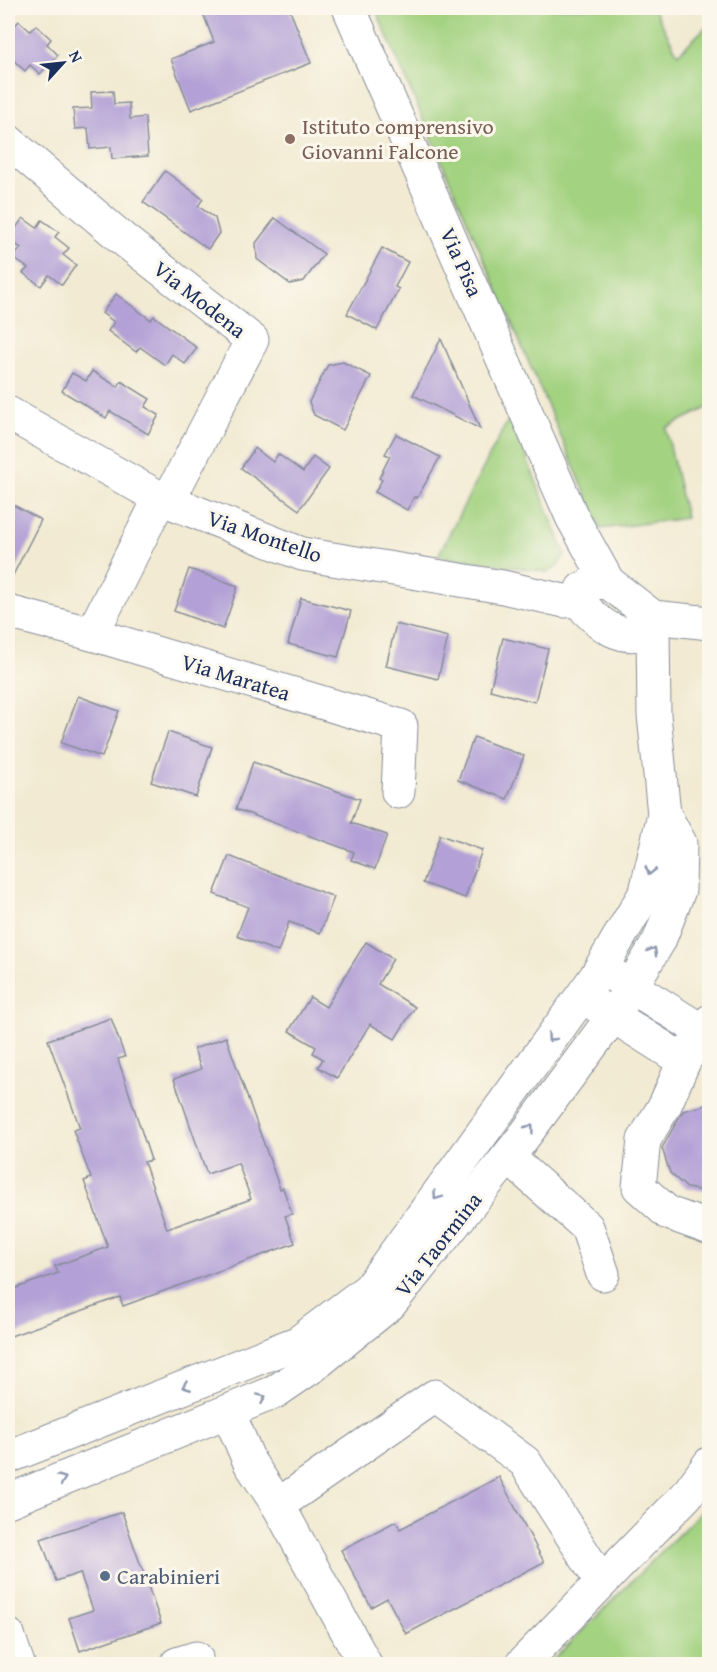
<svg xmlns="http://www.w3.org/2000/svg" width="717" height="1672" font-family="'Gentium Book Plus',serif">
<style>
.green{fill:#a3d280;stroke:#5f806f;stroke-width:1.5}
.building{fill:#b3a0d6}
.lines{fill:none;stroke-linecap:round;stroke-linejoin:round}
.minor-casing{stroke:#868c98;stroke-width:35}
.minor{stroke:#fff;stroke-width:33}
.oneway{stroke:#8d97ae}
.education-dot{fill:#8d6e63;stroke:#fbf7ec;stroke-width:2}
.service-dot{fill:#5c6f8a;stroke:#fbf7ec;stroke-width:2}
.labels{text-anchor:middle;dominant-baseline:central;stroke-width:6;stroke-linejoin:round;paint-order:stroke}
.education-label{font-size:22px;fill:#785e54;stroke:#fbf7ec;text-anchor:start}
.street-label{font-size:22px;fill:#1b2f5e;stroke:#fbf7ec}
.service-label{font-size:22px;fill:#4e5e75;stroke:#fbf7ec;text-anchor:start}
</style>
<rect width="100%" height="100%" fill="#fbf7ec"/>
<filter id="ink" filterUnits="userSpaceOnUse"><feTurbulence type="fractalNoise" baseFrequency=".0167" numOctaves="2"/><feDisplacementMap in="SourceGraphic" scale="12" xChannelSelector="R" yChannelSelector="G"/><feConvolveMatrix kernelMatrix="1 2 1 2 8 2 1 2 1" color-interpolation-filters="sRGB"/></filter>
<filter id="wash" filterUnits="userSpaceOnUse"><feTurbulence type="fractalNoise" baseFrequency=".008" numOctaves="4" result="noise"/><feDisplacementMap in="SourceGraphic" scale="24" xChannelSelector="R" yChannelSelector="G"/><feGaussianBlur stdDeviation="1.35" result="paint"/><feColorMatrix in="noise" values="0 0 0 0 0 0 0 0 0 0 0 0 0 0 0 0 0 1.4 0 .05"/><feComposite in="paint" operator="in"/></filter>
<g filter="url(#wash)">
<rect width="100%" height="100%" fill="#f2ead2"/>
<g class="green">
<path d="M375,8H653L678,54L709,24L710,217L702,225L709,256V407L666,428L686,518L601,529Z"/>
<path d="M510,416L565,554L556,568L548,572L438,556Z"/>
<path d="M709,1500V1664H549L703,1510Z"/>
</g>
<g id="blocks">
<g class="building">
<path d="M201,8H289L311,63L191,110L171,59L214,42Z"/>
<path d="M19,21L30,31L36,25L51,39L47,44L58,55L40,74L30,65L25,71L8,55V33Z"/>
<path d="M113,91L114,104L129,103L130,119L145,117L148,156L112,159L111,147L90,149L88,128L75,129L73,109L92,108L91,92Z"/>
<path d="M165,171L203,199L198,206L215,218L219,233L208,249L143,202Z"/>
<path d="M23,218L37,228L42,220L59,232L55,237L69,248L63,255L76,265L62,285L49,275L41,286L23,273L28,268L13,258L21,248L8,239Z"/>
<path d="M275,218L324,254L304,281L290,284L257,259L256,243Z"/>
<path d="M382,248L408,262L395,287L399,289L377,330L347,314Z"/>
<path d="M116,294L151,320L154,316L197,348L185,364L172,354L165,365L140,347L136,352L108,331L114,322L102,313Z"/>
<path d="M441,339L480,429L413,395Z"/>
<path d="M343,362L371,376L343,430L314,415L309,402L328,365Z"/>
<path d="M92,371L118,387L121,381L150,399L145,407L159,415L148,434L110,411L106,418L62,391L72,373L86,381Z"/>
<path d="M396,434L440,457L417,498L414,497L407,510L375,492L382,480L379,478L390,456L385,454Z"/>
<path d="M255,448L273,462L278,454L303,472L313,457L329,469L299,510L241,468Z"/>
<path d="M8,502L41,520L8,585Z"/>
<path d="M189,569L238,586L223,629L174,611Z"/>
<path d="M301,598L351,611L338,657L288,644Z"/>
<path d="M396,624L448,637L438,679L386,666Z"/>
<path d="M503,638L548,649L535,702L490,690Z"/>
<path d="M78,696L119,711L102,757L61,743Z"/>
<path d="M168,732L212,747L196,797L151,782Z"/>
<path d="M474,737L524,756L507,799L458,780Z"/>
<path d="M253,762L360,799L351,823L387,835L375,869L351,860L354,852L236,809Z"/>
<path d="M440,835L482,850L465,898L423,883Z"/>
<path d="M229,856L334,897L320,933L289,922L278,952L237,936L248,907L214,894Z"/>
<path d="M366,942L393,959L378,984L415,1007L395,1039L370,1024L337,1078L318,1067L323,1059L313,1053L316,1047L289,1031L310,997L326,1007Z"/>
<path d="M111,1018L125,1057L118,1059L151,1160L144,1162L167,1229L251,1199L238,1163L207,1174L174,1079L201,1069L194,1049L226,1037L280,1189L283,1188L292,1214L285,1216L295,1243L123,1306L120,1297L8,1337V1291L58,1273L55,1266L108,1247L84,1181L91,1178L73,1130L80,1128L48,1040Z"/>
<path d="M710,1104V1192L687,1188L670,1173L662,1148L683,1111Z"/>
<path d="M499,1477L544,1562L406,1634L387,1598L371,1607L341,1550L396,1521L400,1529Z"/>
<path d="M122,1512L161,1623L80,1651L69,1618L93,1610L80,1573L56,1581L41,1539Z"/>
</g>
</g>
</g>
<g filter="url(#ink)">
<use href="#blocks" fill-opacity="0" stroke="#868c98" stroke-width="1.5"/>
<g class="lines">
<g class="minor-casing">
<g id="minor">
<path d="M349,8L572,517L608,582"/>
<path d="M8,141L124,240L252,340L168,501"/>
<path d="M8,413L160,498L302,554L503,587L564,601L578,600"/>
<path d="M608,582L653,617V628C624,646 597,624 578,600L582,589L593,583Z"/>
<path d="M8,612L92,634L401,726L398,792"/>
<path d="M653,617L710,623"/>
<path d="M92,634L160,498"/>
<path d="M613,975L702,1031"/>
<path d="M596,1005L684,1061"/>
<path d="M710,1021L684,1061L665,1105L644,1140L639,1187L668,1213L710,1228"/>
<path d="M508,1157L587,1227L603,1274"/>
<path d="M228,1412L250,1463L278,1505L365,1664"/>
<path d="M8,1457L299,1342L369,1289L595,978L646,892L664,814L654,715L653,628"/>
<path d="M8,1501L275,1392L313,1366L390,1304L522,1139L614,1015L659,941L679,890L680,843L664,814"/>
<path d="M278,1505L435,1396L525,1462L601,1581"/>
<path d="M8,1635L18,1664"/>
<path d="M177,1664L196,1658"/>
<path d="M522,1664L686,1496L710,1463"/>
</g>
</g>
<use href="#minor" class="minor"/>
</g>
<defs><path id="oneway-chevron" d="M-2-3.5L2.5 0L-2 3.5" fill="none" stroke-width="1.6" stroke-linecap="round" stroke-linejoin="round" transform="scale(1.5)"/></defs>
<g class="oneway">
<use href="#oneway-chevron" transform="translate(650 871) rotate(103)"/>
<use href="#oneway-chevron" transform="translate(653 951) rotate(-60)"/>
<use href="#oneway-chevron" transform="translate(551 1038) rotate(126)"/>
<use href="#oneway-chevron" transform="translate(530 1128) rotate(-53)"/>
<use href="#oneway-chevron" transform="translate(437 1196) rotate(126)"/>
<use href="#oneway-chevron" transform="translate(186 1386) rotate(158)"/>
<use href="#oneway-chevron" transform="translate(262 1398) rotate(-24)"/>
<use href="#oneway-chevron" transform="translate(62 1479) rotate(-22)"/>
</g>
</g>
<circle class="education-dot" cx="290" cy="139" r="6"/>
<circle class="service-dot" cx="105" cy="1576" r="6"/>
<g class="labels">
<g class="education-label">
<text x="302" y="126">Istituto comprensivo<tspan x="302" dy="25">Giovanni Falcone</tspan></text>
</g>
<g class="street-label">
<text transform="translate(462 262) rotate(66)">Via Pisa</text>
<text transform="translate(200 299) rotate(38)">Via Modena</text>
<text transform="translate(265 536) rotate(19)">Via Montello</text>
<text transform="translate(236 677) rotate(17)">Via Maratea</text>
<text transform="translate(438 1244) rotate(-52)">Via Taormina</text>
</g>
<g class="service-label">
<text x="117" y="1576">Carabinieri</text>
</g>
</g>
<rect width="717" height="1672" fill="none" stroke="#fbf7ec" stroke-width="30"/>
<g transform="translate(63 63) rotate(63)" stroke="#fbf7ec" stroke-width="4.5" paint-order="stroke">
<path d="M0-4.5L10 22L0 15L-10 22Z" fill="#1b2f5e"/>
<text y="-9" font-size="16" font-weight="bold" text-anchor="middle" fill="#1b2f5e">N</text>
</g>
</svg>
